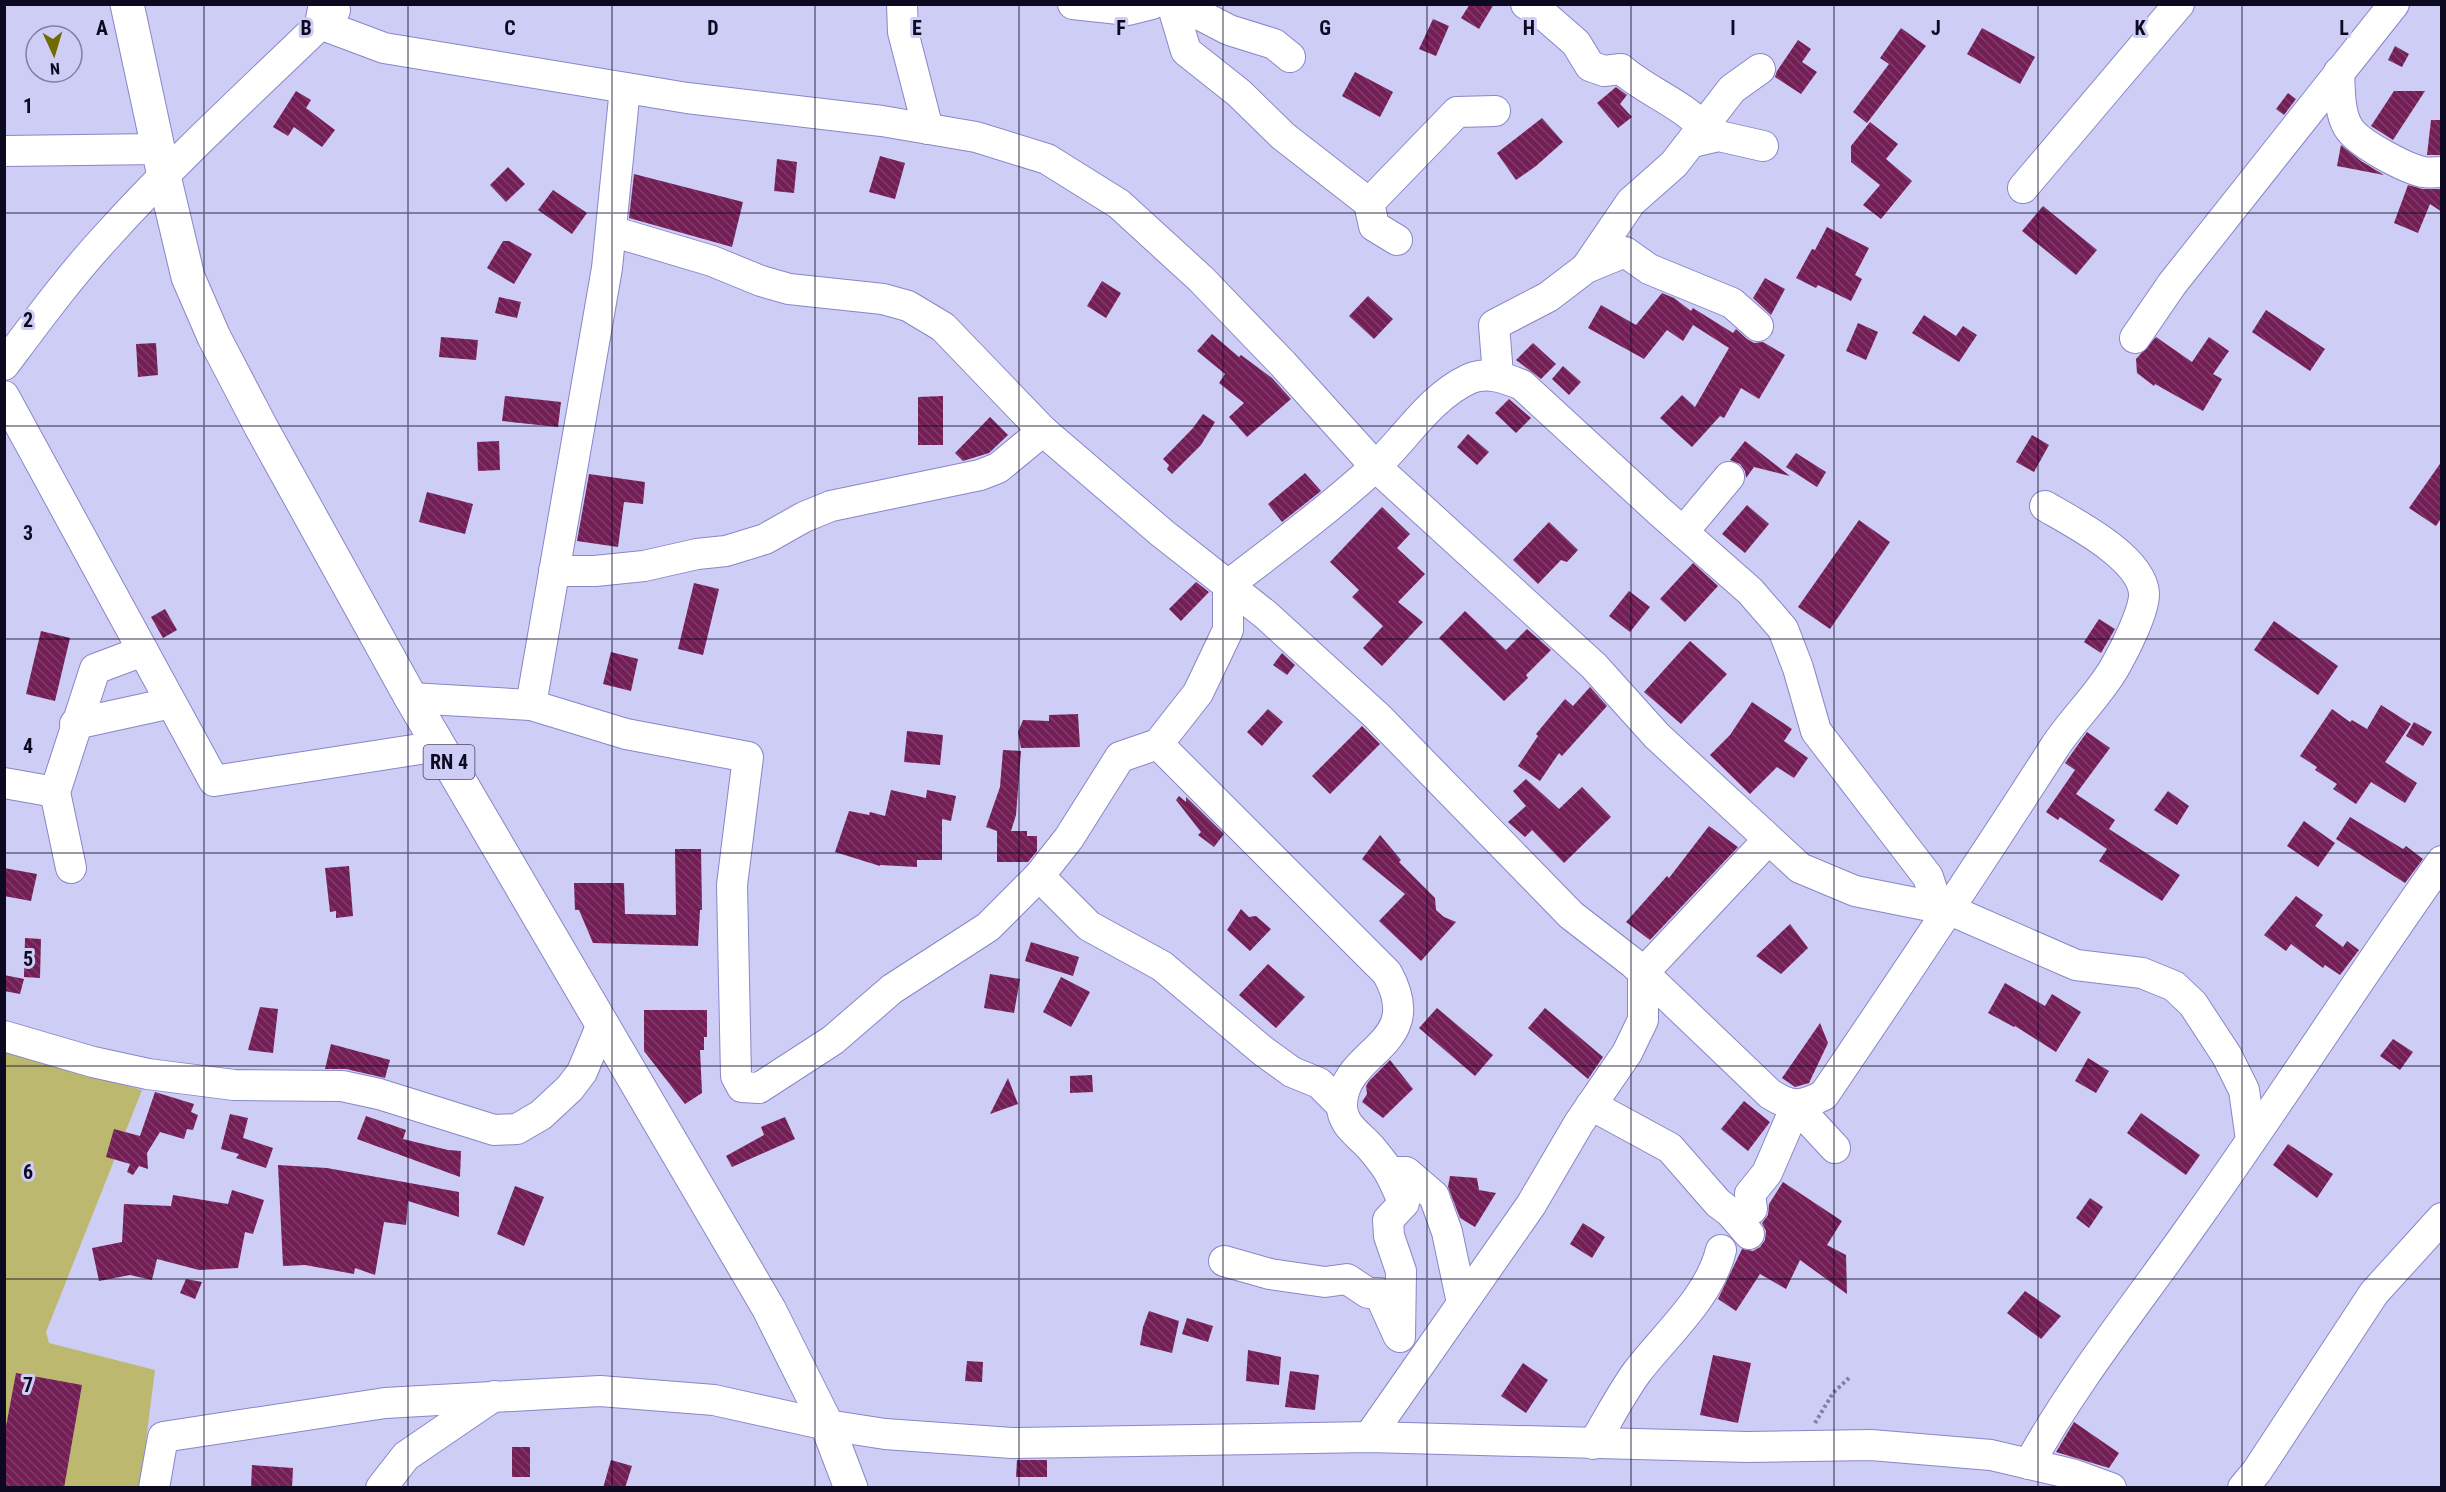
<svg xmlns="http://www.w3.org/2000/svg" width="2446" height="1492" font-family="'Roboto Condensed',sans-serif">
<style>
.pitch{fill:#bdb86f}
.building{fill:url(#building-back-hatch)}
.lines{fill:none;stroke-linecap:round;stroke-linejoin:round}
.minor-casing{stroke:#8986c6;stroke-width:32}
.major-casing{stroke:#8986c6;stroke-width:35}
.path{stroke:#8180a2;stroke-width:4;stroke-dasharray:3 3;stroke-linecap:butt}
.minor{stroke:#fff;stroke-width:30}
.major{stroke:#fff;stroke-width:33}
.grid{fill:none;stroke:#0c0920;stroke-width:1.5;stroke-opacity:0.55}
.labels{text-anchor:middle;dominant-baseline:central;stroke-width:6;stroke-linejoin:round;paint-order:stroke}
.shield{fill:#cdcdf6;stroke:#464460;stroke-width:1.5}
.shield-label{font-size:20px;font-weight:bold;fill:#0c0920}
.grid-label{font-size:20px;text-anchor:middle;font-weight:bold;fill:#0c0920;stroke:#cdcdf6;stroke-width:6;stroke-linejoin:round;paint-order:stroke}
</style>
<defs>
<pattern id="building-back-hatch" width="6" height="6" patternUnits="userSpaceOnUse" patternTransform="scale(1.5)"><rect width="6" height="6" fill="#731e55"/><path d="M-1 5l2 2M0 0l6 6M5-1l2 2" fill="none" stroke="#803c6a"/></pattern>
</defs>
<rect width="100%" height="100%" fill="#cdcdf6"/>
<path class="pitch" d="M5,1052L142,1090L46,1332L49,1343L155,1370L140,1487H5Z"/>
<g class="building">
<path d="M1470,4H1494L1479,29L1461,18Z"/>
<path d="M1433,19L1449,26L1436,56L1419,49Z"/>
<path d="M1901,28L1926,46L1867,123L1853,112L1889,64L1880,58Z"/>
<path d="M1982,28L2035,57L2020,84L1967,54Z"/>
<path d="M1798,40L1811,49L1802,62L1817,72L1801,94L1775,77L1777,71Z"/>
<path d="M2395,46L2409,54L2402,67L2388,60Z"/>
<path d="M1355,72L1393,92L1380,117L1342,96Z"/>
<path d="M1616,87L1627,95L1620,104L1632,117L1618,128L1597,103Z"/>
<path d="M296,91L311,100L306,108L335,130L322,147L294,127L288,136L273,127Z"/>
<path d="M2394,91H2425L2393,140L2371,126Z"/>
<path d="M2288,93L2296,99L2284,115L2276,109Z"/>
<path d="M1542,118L1563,142L1536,166L1516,180L1497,153Z"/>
<path d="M2431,120H2442V155H2427Z"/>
<path d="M1870,122L1898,144L1886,159L1912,181L1881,219L1863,205L1880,185L1851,162V146Z"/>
<path d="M2341,145L2361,161L2384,175L2337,166Z"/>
<path d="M880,156L905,163L895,199L869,192Z"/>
<path d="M777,159L797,162L794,193L774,191Z"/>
<path d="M508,167L525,184L506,202L490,185Z"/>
<path d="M634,174L743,202L732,247L629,218Z"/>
<path d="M2408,185L2423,189H2442V212L2430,204L2418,233L2394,223Z"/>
<path d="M553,190L587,213L572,234L538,210Z"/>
<path d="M2043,206L2097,250L2076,275L2022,231Z"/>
<path d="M1827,227L1869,248L1855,275L1862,279L1851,301L1818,285L1816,288L1796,278L1812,249L1815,250Z"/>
<path d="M503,241H509L532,254L514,284L487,268Z"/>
<path d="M1765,278L1785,289L1771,315L1753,298Z"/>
<path d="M1102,281L1121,293L1106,318L1087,306Z"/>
<path d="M1662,293L1674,298L1691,311L1693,308L1733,333L1736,329L1747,339L1754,343L1763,342L1785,355L1759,399L1741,388L1724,418L1720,416L1692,447L1660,418L1682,395L1695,407L1729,348L1693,325L1683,341L1667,330L1644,359L1588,328L1601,305L1636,325Z"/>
<path d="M1368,296L1393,319L1374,339L1349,316Z"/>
<path d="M499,297L521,302L517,318L495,313Z"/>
<path d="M2266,310L2325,349L2310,371L2252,332Z"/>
<path d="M1924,315L1956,336L1963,326L1977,335L1959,362L1912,333Z"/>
<path d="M1858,323L1878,332L1866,360L1846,351Z"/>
<path d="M1212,334L1239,357L1241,355L1272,378L1291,399L1247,437L1229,417L1244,403L1219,383L1225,374L1197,351Z"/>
<path d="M441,337L478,340L476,360L439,357Z"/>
<path d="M2156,337L2192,362L2209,337L2229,351L2213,374L2222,379L2203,411L2155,384L2154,386L2137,373L2136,359Z"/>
<path d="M156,343L158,375L138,377L136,344Z"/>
<path d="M1533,343L1556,364L1541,379L1516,360Z"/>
<path d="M1563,366L1581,382L1569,395L1552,379Z"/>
<path d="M505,396L561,402L558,427L502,421Z"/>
<path d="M943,396V445H918V397Z"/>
<path d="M1509,399L1531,418L1516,433L1495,413Z"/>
<path d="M1203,414L1215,422L1201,445L1172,474L1167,469L1169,465L1163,459L1193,428Z"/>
<path d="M990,417L1008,435L989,453L963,461L955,453Z"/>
<path d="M1468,434L1489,452L1477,465L1457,447Z"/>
<path d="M2032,435L2049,445L2034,472L2016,462Z"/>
<path d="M499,441L500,470L478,471L477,442Z"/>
<path d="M1745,441L1790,476L1754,467L1746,478L1745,471L1740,464L1730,460Z"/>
<path d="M1796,453L1826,472L1817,487L1786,467Z"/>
<path d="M2442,461V517L2436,526L2409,508Z"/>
<path d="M1305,473L1321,491L1282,522L1268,504Z"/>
<path d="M589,474L645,482L643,504L624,502L618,547L577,541Z"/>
<path d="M427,492L473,504L465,534L419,522Z"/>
<path d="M1747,505L1769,524L1745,553L1722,534Z"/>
<path d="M1382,507L1410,534L1397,548L1425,574L1398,602L1423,622L1382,666L1363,648L1383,626L1352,597L1359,590L1330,562Z"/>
<path d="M1859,520L1890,542L1830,629L1798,607Z"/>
<path d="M1549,522L1578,550L1567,562L1561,560L1538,584L1513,560Z"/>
<path d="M1693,563L1718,586L1685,622L1660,599Z"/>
<path d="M1196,582L1209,592L1181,621L1169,609Z"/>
<path d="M694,583L719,589L703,655L678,649Z"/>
<path d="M1629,591L1650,607L1630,632L1609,616Z"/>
<path d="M165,609L177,630L163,638L151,617Z"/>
<path d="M1465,611L1506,650L1527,629L1551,650L1526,675L1528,678L1504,701L1439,638Z"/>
<path d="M2099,619L2115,629L2101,653L2084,642Z"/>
<path d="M2274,621L2338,666L2318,695L2254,650Z"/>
<path d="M41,631L70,638L55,701L26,694Z"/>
<path d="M1690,641L1727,674L1681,724L1644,692Z"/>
<path d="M611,652L638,659L631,691L603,684Z"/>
<path d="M1282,653L1295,665L1287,675L1273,665Z"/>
<path d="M1590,687L1607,706L1562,756L1559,753L1540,781L1518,766L1538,736L1536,734L1565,699L1573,706Z"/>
<path d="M1752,702L1792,729L1784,741L1808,758L1794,778L1777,767L1750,794L1710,755L1730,735Z"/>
<path d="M2381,705L2411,724L2385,762L2417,783L2405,803L2371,782L2356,804L2333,789L2337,784L2315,770L2317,767L2300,756L2332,709L2350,722L2352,720L2367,729Z"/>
<path d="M1268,709L1283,722L1262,746L1247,732Z"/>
<path d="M1078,714L1080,747L1021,748L1018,732L1023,720L1049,721V715Z"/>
<path d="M2414,722L2432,732L2423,746L2406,736Z"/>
<path d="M1362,726L1380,744L1330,794L1312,776Z"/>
<path d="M907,731L943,735L940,765L904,762Z"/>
<path d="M2087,732L2110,748L2076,794L2115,820L2109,829L2180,875L2162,901L2099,861L2107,849L2060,817L2058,820L2046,812L2075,770L2065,763Z"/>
<path d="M1003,750L1021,751L1016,815L1011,831H1027V836H1037V851L1028,862H997V831L986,827L1000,787Z"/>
<path d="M1526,779L1559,809L1582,787L1611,817L1564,863L1532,830L1525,837L1508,822L1526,806L1513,791Z"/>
<path d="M891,790L926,798L927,790L956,796L951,821L942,819V860H917V867L880,865V866L835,852L849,811L869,815L870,812L885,816Z"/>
<path d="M2168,791L2189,806L2177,825L2154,810Z"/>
<path d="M1179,796L1186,802V797L1224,834L1214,847L1198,835L1201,832L1176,800Z"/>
<path d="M2350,817L2403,849L2406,846L2423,859L2405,883L2336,839Z"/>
<path d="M2304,821L2335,843L2318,867L2287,846Z"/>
<path d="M1709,826L1738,847L1650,940L1626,922L1667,876L1669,878Z"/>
<path d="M1380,835L1401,860L1399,862L1435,898L1436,910L1444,917L1456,922L1421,961L1379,921L1405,894L1362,859Z"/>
<path d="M675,849H701L702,910H700L698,946L593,943L579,910H575L574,883H624L625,914L676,915Z"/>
<path d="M349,866L353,916L336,918V911L330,912L325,868Z"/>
<path d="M4,868L37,874L31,901L4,896Z"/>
<path d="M2296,896L2323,915L2315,926L2343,947L2347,941L2359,950L2340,975L2325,965L2323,968L2291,944L2286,951L2264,935Z"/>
<path d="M1241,909L1249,917L1256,916L1271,929L1250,951L1227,930Z"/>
<path d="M1790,924L1808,948L1781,974L1756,956Z"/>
<path d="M25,938L41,939L40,978L24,977Z"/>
<path d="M1031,942L1079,957L1073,976L1025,961Z"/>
<path d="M1268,964L1305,997L1276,1028L1239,995Z"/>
<path d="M990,974L1020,979L1014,1013L984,1008Z"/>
<path d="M4,975L24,979L20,994L4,991Z"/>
<path d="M1061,977L1090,992L1071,1027L1043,1012Z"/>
<path d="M2005,983L2045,1006L2052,994L2081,1012L2056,1052L2015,1026L2014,1027L1988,1013Z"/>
<path d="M260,1007L278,1009L273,1053L248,1050Z"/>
<path d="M1437,1008L1493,1055L1475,1076L1419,1028Z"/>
<path d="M1545,1008L1603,1057L1588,1079L1528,1028Z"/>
<path d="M644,1010H707V1037H704V1050H700L702,1093L685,1104L644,1051Z"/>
<path d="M1820,1023L1828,1043L1809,1083L1795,1087L1782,1078Z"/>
<path d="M2393,1039L2413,1052L2400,1070L2380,1056Z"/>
<path d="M331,1044L390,1060L385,1078L346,1069H325Z"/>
<path d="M2088,1058L2109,1071L2096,1093L2075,1081Z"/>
<path d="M1390,1060L1413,1089L1383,1118L1362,1102L1367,1094L1366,1086L1369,1081Z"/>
<path d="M1092,1075L1093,1092L1070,1093V1076Z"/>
<path d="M1008,1078L1018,1104L990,1114Z"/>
<path d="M155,1092L194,1104L191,1112L198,1115L193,1130L187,1129L184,1139L160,1132L147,1153L148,1169L139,1166L133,1175L127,1172L130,1164L106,1157L114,1129L140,1136Z"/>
<path d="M1744,1101L1770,1122L1748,1151L1721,1129Z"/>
<path d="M2141,1113L2200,1155L2186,1175L2127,1133Z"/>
<path d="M230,1114L248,1118L243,1138L273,1148L266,1168L236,1158L239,1154L221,1149Z"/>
<path d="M366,1116L406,1130L403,1139L448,1150L461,1151L460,1177L357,1139Z"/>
<path d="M785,1117L795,1139L732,1167L726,1156L764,1135L761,1127Z"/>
<path d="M2288,1144L2333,1174L2317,1198L2273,1165Z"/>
<path d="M278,1165L327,1168L459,1192V1217L408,1201L406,1225L384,1222L375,1275L355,1268L354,1274L305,1265L283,1266Z"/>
<path d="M1450,1176L1477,1178L1479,1190L1496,1193L1475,1227L1460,1218L1448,1187Z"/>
<path d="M1783,1182L1842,1221L1827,1245L1846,1255L1847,1294L1800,1260L1786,1289L1760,1274L1736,1311L1718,1299L1742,1249L1753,1251L1760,1247L1765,1240L1766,1231L1762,1223L1768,1215L1769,1204Z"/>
<path d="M515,1186L544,1197L524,1246L497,1234Z"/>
<path d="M232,1190L264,1200L253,1234L245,1232L238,1268L199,1270L157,1259L152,1280L130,1275L99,1281L92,1248L122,1242L124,1204L171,1206L173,1195L228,1204Z"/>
<path d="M2090,1198L2103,1207L2089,1228L2076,1218Z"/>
<path d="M1583,1223L1605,1237L1592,1258L1570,1244Z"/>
<path d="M186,1279L202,1282L195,1299L180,1293Z"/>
<path d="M2025,1291L2061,1316L2041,1339L2007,1313Z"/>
<path d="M1149,1311L1179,1321L1172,1353L1140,1345L1143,1327Z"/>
<path d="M1187,1318L1213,1326L1208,1342L1182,1334Z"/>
<path d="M1248,1350L1281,1357L1279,1385L1246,1381Z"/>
<path d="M1713,1355L1751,1363L1738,1423L1700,1415Z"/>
<path d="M967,1361L983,1362L982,1382L965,1381Z"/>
<path d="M1523,1363L1548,1380L1526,1413L1501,1396Z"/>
<path d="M1290,1371L1319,1375L1315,1410L1285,1407Z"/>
<path d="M16,1373L82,1385L64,1488H4V1437Z"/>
<path d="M2074,1422L2119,1453L2109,1468L2056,1452Z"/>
<rect x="512" y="1447" width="18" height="30"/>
<path d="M611,1460L632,1466L625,1488H603Z"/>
<path d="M1017,1460H1047V1477H1016Z"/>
<path d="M252,1465L293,1468L292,1488H251Z"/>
</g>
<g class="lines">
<g class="minor-casing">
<g id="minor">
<path d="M324,4L320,24L384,48L687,98L882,121L976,137L1047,159L1119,204L1201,279L1283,364L1376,467L1594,666L1657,736L1800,868L1855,891L1950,910L2076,965L2142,973L2174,986L2193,1004L2227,1056L2244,1090L2251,1140"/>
<path d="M902,4L903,32L928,129"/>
<path d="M1073,4L1128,10L1152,4"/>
<path d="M1172,4L1186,51L1239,93L1283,136L1369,203L1457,112L1495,111"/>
<path d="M1179,4L1229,30L1274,44L1290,57"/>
<path d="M1526,4L1545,16L1576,43L1590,66L1604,71L1621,69C1646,91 1681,103 1704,128"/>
<path d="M2339,72C2340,89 2339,112 2348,127C2357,143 2405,168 2423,172C2429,173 2436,172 2442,172"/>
<path d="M1693,142L1719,136L1763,146"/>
<path d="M4,151L158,149"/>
<path d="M2023,188L2179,4"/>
<path d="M1369,203L1374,226L1397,240"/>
<path d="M611,231L712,261L761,281L789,289L883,299L908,306L943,327L1043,431L1162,533L1266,615L1377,716L1571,915L1633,963L1770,1094C1792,1108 1801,1107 1824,1095C1902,980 1979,865 2054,748C2072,720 2101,693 2116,665C2125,649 2145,610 2144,593C2141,557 2074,523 2045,506"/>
<path d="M1586,268L1631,202L1674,164L1732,89L1760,69"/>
<path d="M2135,338L2172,284L2394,4"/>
<path d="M4,365C37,321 69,277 106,237C178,157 258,85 335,10"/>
<path d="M1498,375L1494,325L1548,297L1586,268L1625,252L1649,269L1732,303L1758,326"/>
<path d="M4,396L214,781L439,746"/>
<path d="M1683,532L1729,477"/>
<path d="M554,571H595L644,566L697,554L726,551L765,539L804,517L831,506L980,475L998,468L1043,431"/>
<path d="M411,698L531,705L626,734L748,757L732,885L736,1076L742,1087L759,1088L833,1040L892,989L988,927L1039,876L1069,838L1120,757L1158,744L1198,693L1228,630V585C1278,547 1329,509 1375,467C1406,438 1430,397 1469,379C1486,371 1505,378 1522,385L1659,511L1750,591L1783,629L1798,668L1816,731L1928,877L1938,908"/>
<path d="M531,705L607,268L625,88"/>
<path d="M75,724L171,703"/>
<path d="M1158,744L1387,973C1428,1046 1344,1049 1342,1104C1341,1125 1359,1134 1371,1148C1377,1155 1383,1163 1388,1170C1394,1180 1398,1192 1404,1203L1388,1220L1389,1236L1401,1271L1400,1337"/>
<path d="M4,783L55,792"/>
<path d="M71,868L55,792L95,669L143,651"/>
<path d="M1039,876L1089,926L1162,966L1263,1051L1292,1072L1319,1083L1341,1105"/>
<path d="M4,1036L93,1062L148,1074L234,1085L342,1086L379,1094L494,1130L517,1129L541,1115L570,1088L582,1072L602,1024"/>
<path d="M1591,1105L1670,1148L1718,1203L1730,1212L1749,1234"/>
<path d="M1389,1172H1406L1434,1196L1447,1232L1462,1303"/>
<path d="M1752,1209L1750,1194L1767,1173L1796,1106L1835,1148"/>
<path d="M1224,1261L1270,1274L1325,1282L1347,1279L1368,1293H1379L1398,1335"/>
<path d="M1369,1437L1531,1205L1579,1123L1627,1053L1643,1020V973L1768,840"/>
<path d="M1593,1444C1608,1420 1621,1394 1637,1372C1666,1334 1709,1298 1721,1250"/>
<path d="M2029,1464C2076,1379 2137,1304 2193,1224C2278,1105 2357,981 2442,861"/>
<path d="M154,1488L163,1437L385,1403L600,1391L714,1400L827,1425L885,1434L1012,1443L1369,1437L1747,1447L1871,1445L1991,1455L2072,1474L2111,1488"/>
<path d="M381,1488L406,1456L494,1396"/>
<path d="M2243,1488L2257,1471L2374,1293L2442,1218"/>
</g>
</g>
<g class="major-casing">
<path id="major" d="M127,4L164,176L188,277L214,337L261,427L411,698L769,1309L827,1425L851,1488"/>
</g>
<path class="path" d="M1815,1423L1833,1393L1849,1378"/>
<use href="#minor" class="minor"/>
<use href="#major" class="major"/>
</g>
<path class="grid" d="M204,4V1488M408,4V1488M612,4V1488M815,4V1488M1019,4V1488M1223,4V1488M1427,4V1488M1631,4V1488M1834,4V1488M2038,4V1488M2242,4V1488M4,213H2442M4,426H2442M4,639H2442M4,853H2442M4,1066H2442M4,1279H2442"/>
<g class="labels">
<rect class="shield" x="423.5" y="745" width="51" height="34" rx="4.5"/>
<g class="shield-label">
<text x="449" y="762">RN 4</text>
</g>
</g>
<g class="grid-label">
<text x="102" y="35">A</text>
<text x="306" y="35">B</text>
<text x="510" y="35">C</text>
<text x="713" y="35">D</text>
<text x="917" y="35">E</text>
<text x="1121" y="35">F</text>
<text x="1325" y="35">G</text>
<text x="1529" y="35">H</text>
<text x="1733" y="35">I</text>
<text x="1936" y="35">J</text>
<text x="2140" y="35">K</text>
<text x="2344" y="35">L</text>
<text x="28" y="113">1</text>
<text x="28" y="327">2</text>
<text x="28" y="540">3</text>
<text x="28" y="753">4</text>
<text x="28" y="966">5</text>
<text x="28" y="1179">6</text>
<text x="28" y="1392">7</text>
</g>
<rect width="2446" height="1492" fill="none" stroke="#0c0920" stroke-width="12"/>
<g transform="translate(54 54) rotate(176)"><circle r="28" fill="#cdcdf6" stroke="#807fa0" stroke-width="1.5"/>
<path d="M0-4.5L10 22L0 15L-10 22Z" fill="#706a03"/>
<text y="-9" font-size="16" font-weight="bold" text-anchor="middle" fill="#0c0920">N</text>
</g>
</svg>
